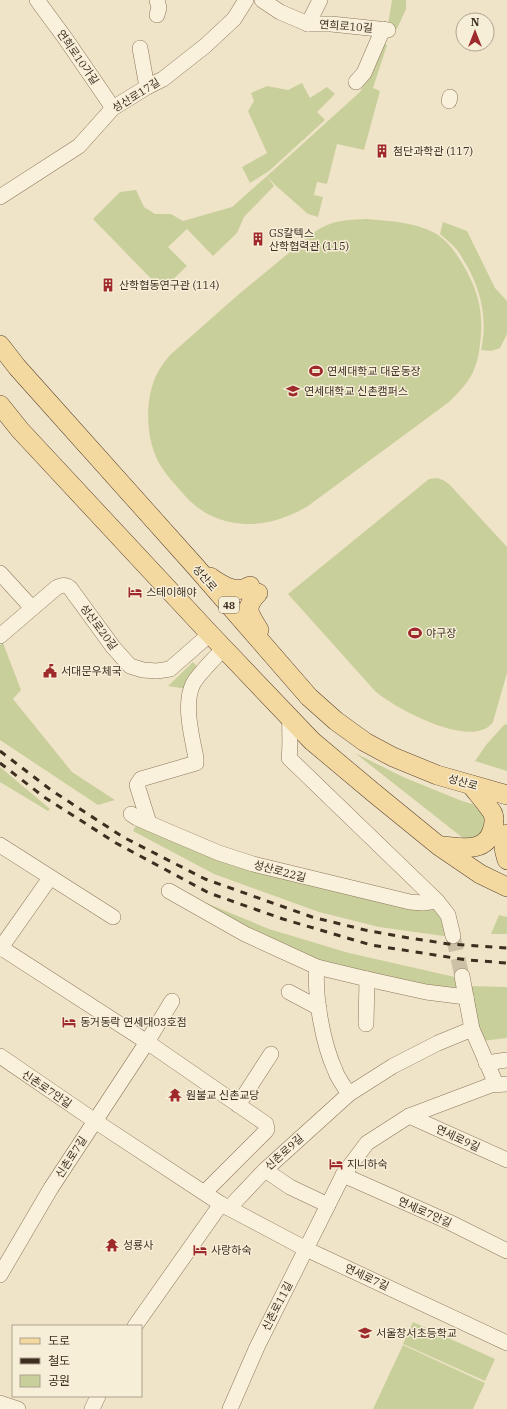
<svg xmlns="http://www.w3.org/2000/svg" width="507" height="1409" font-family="'IBM Plex Serif','Noto Sans KR',serif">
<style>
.green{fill:#c9cf9b}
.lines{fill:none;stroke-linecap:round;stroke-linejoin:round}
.minor-tunnel{stroke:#ccc0a6;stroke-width:15;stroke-dasharray:15 8;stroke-linecap:butt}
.minor-casing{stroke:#8d765c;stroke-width:16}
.major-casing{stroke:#5b4430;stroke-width:20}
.minor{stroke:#faf1dc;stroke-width:15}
.major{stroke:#f3d9a0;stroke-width:19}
.rail{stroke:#3d2e20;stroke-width:3;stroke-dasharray:7 7;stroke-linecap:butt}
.labels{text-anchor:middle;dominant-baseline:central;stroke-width:3;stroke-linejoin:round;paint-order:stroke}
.shield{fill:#f7eed8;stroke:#756857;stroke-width:1}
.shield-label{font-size:10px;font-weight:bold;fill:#3d2e20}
.street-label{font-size:11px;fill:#3d2e20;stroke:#f7eed8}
.poi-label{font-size:11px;fill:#3d2e20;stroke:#f7eed8;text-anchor:start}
</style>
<rect width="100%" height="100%" fill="#f0e4c8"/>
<g class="green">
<path d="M392,0H406V9L397,29L388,24Z"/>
<path d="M384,43L387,45L373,88L380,91L364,150L337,144L327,184L317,182L314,195L323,197L318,217L308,214L275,185L267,176L274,186L244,217L237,233L213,256L187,229L168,247L187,266L162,290L93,219L120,192L136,190L144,207L155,214H171L183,221L232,207L267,176L360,92Z"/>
<path d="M302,83L310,98L327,87L335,94L317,112L325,120L269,171L250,183L242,167L267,153L248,111L254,101L251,93L267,86L288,90Z"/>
<path d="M367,219C389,221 413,222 433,232C447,239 457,254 465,268C479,293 484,315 480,344C479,355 476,367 471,376C465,386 457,394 449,402L308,506C285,520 257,528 230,522C209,518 193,506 180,490C174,483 167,476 162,468C146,444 144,405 155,378C159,369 164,362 170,355L239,294L313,233C332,220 344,220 367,219Z"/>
<path d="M443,222L467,231L495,288L507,301V334L500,348L491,351L481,350C488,320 481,290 466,264C463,260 461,255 458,251C453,245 446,239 440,234Z"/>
<path d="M437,478L443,480L449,484L507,547V673L493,722C473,751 394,708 375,691L288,594L429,479Z"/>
<path d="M3,643L21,690L13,699L72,772L115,800L98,805L0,740V645Z"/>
<path d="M193,662L200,670L187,689L168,686Z"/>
<path d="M505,724L507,725V771L475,761L486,745Z"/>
<path d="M355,753L403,777L462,801L482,807L489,830L468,842Z"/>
<path d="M0,767L50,809L48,811L0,782Z"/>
<path d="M136,825L436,905L451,937L379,927L319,912L214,874L133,831Z"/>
<path d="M199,900L269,929L349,953L455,977L458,993L328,964L279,947Z"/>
<path d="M499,915L507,917V934H491Z"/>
<path d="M470,986L507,987V1038L482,1041Z"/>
<path d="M413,1322L495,1359L485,1381L403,1344Z"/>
<path d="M403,1345L485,1383L473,1409H373Z"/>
</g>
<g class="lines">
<path class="minor-tunnel" d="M453,936L462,976"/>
<g class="minor-casing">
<g id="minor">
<path d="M37,0L65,38L113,108"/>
<path d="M157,0L159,8L157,15"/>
<path d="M262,0L280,12L308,24H331L388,30"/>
<path d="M308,24L320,0"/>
<path d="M140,48L147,87"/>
<path d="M356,82L364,73L383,29"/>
<path d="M449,101L450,97"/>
<path d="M0,197L79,146L113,108L147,87L163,79L205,46L234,19L246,0"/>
<path d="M0,573L32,608"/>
<path d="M0,636L56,588C61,585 65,584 70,588L113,647L130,666L143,670L157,671L170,669L210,634"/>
<path d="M290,716C289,731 291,744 289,758L437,901L448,915L453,936"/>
<path d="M131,814L137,818L167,831L219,853L253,864L410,902L423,903L437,901"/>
<path d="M149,823L137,785L141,779L196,763V758C192,737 183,704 193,684C198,674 216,657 224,648"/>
<path d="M0,845L113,917"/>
<path d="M169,891L245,934L317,967L367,979L426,992L466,997"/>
<path d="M0,947L147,1042L266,1124L267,1129L266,1131L205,1192"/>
<path d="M0,949L50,878"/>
<path d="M317,967C314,995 323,1044 335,1070C338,1079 344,1086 349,1094"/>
<path d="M462,976L472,1029L496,1084"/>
<path d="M289,992L319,1008"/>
<path d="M366,1024L367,979"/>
<path d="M0,1056L95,1121L221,1204L306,1249L507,1343"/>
<path d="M486,1063L507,1060"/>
<path d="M238,1105L271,1054"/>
<path d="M409,1116L507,1160"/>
<path d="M265,1170L290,1187L328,1205"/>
<path d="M343,1175L449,1222L507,1251"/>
<path d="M229,1208L265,1170L349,1094L393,1066L438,1043L472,1029"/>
<path d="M0,1275L51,1188L147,1042L172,1001"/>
<path d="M135,1326L221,1204"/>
<path d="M0,1403L18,1409"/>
<path d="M92,1409L98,1396"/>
<path d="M230,1409L257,1347L343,1175L367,1143L409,1116L491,1085L507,1084"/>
</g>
</g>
<g class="major-casing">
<g id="major">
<path d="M0,345L17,367L195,566L309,697L336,721L365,742L393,757L437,775L507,795"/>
<path d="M0,405L20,430L210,634L312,741L374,793L439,846L480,874L507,887"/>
<path d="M210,577C222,585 236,595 250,586"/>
<path d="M258,593C243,609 249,613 259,630"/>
<path d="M507,834C502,843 504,850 507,860"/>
<path d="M441,846C459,847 485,854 492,831C494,825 495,817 492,812C486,803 478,794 471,785"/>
</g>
</g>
<use href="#minor" class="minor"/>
<use href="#major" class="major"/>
<g class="rail">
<path d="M0,751L51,790L123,837L205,879L312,917L365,930L409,938L449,944L507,948"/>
<path d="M0,763L44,797L116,843L209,893L283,919L371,945L467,960L507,963"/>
</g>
</g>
<defs>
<g id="building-bare" transform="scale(1.08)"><path d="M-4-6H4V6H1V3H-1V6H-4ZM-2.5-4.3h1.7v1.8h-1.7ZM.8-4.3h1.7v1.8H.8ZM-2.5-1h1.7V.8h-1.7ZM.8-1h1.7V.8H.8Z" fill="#9e2a2b" stroke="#f7eed8" stroke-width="2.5" paint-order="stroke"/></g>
<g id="stadium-bare" transform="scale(1.08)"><path d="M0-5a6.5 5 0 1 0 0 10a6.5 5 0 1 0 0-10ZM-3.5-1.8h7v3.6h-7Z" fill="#9e2a2b" stroke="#f7eed8" stroke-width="2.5" paint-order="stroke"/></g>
<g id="university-bare" transform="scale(1.08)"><path d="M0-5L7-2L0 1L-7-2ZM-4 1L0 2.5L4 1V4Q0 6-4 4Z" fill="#9e2a2b" stroke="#f7eed8" stroke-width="2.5" paint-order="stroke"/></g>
<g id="hotel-bare" transform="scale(1.08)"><path d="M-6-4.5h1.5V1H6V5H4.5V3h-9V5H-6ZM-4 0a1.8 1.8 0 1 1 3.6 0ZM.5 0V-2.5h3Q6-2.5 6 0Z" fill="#9e2a2b" stroke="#f7eed8" stroke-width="2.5" paint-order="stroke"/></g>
<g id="civic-bare" transform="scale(1.08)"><path d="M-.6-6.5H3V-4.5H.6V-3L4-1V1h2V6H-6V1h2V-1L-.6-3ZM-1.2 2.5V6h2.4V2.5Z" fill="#9e2a2b" stroke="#f7eed8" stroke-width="2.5" paint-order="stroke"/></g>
<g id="temple-bare" transform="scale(1.08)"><path d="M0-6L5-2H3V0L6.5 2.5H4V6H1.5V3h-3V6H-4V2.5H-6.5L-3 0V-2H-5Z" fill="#9e2a2b" stroke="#f7eed8" stroke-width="2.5" paint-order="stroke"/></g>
<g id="school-bare" transform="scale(1.08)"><path d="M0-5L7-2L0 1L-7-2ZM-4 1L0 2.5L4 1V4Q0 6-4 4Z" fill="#9e2a2b" stroke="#f7eed8" stroke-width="2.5" paint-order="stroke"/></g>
</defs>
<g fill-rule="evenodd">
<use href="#building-bare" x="382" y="151"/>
<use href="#building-bare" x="258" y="239"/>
<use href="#building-bare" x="108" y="285"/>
<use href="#stadium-bare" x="316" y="371"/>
<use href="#university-bare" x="293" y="391"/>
<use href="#hotel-bare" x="135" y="592"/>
<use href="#stadium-bare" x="415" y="633"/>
<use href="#civic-bare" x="50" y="671"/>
<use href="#hotel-bare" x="69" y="1022"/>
<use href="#temple-bare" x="175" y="1095"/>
<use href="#hotel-bare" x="336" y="1164"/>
<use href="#temple-bare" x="112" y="1245"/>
<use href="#hotel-bare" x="200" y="1250"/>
<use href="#school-bare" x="365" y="1333"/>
</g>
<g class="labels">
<rect class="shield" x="219" y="597" width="20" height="16" rx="3"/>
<g class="shield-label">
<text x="229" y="605">48</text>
</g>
<g class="street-label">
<text transform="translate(346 26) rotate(4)">연희로10길</text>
<text transform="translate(78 57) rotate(55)">연희로10가길</text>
<text transform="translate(136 95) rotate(-32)">성산로17길</text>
<text transform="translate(205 578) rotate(49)">성산로</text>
<text transform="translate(99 627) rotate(53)">성산로20길</text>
<text transform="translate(463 782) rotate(16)">성산로</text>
<text transform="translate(280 871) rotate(15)">성산로22길</text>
<text transform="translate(47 1089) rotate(34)">신촌로7안길</text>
<text transform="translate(458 1138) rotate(25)">연세로9길</text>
<text transform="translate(284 1152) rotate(-42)">신촌로9길</text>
<text transform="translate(71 1157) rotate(-57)">신촌로7길</text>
<text transform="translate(425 1212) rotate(24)">연세로7안길</text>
<text transform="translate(367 1277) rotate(25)">연세로7길</text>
<text transform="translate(277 1306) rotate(-63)">신촌로11길</text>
</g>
<g class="poi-label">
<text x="393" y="151">첨단과학관 (117)</text>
<text x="269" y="233">GS칼텍스<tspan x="269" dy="13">산학협력관 (115)</tspan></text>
<text x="119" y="285">산학협동연구관 (114)</text>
<text x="327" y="371">연세대학교 대운동장</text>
<text x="304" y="391">연세대학교 신촌캠퍼스</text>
<text x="146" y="592">스테이해야</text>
<text x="426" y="633">야구장</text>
<text x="61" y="671">서대문우체국</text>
<text x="80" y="1022">동거동락 연세대03호점</text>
<text x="186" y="1095">원불교 신촌교당</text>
<text x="347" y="1164">지니하숙</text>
<text x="123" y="1245">성룡사</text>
<text x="211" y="1250">사랑하숙</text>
<text x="376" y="1333">서울창서초등학교</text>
</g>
</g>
<rect x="12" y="1325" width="130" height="72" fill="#f7eed8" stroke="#ada18e"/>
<rect x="20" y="1338" width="20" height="6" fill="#f3d9a0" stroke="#ada18e"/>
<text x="48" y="1345" font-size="12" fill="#3d2e20">도로</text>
<rect x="20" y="1358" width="20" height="6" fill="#3d2e20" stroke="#ada18e"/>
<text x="48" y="1365" font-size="12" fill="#3d2e20">철도</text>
<rect x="20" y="1375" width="20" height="12" fill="#c9cf9b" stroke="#ada18e"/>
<text x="48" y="1385" font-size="12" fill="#3d2e20">공원</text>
<g transform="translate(475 32)"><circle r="19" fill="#f7eed8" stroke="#ada18e"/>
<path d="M0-3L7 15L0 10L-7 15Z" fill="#9e2a2b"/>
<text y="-6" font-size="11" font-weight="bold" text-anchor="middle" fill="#3d2e20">N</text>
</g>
</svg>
